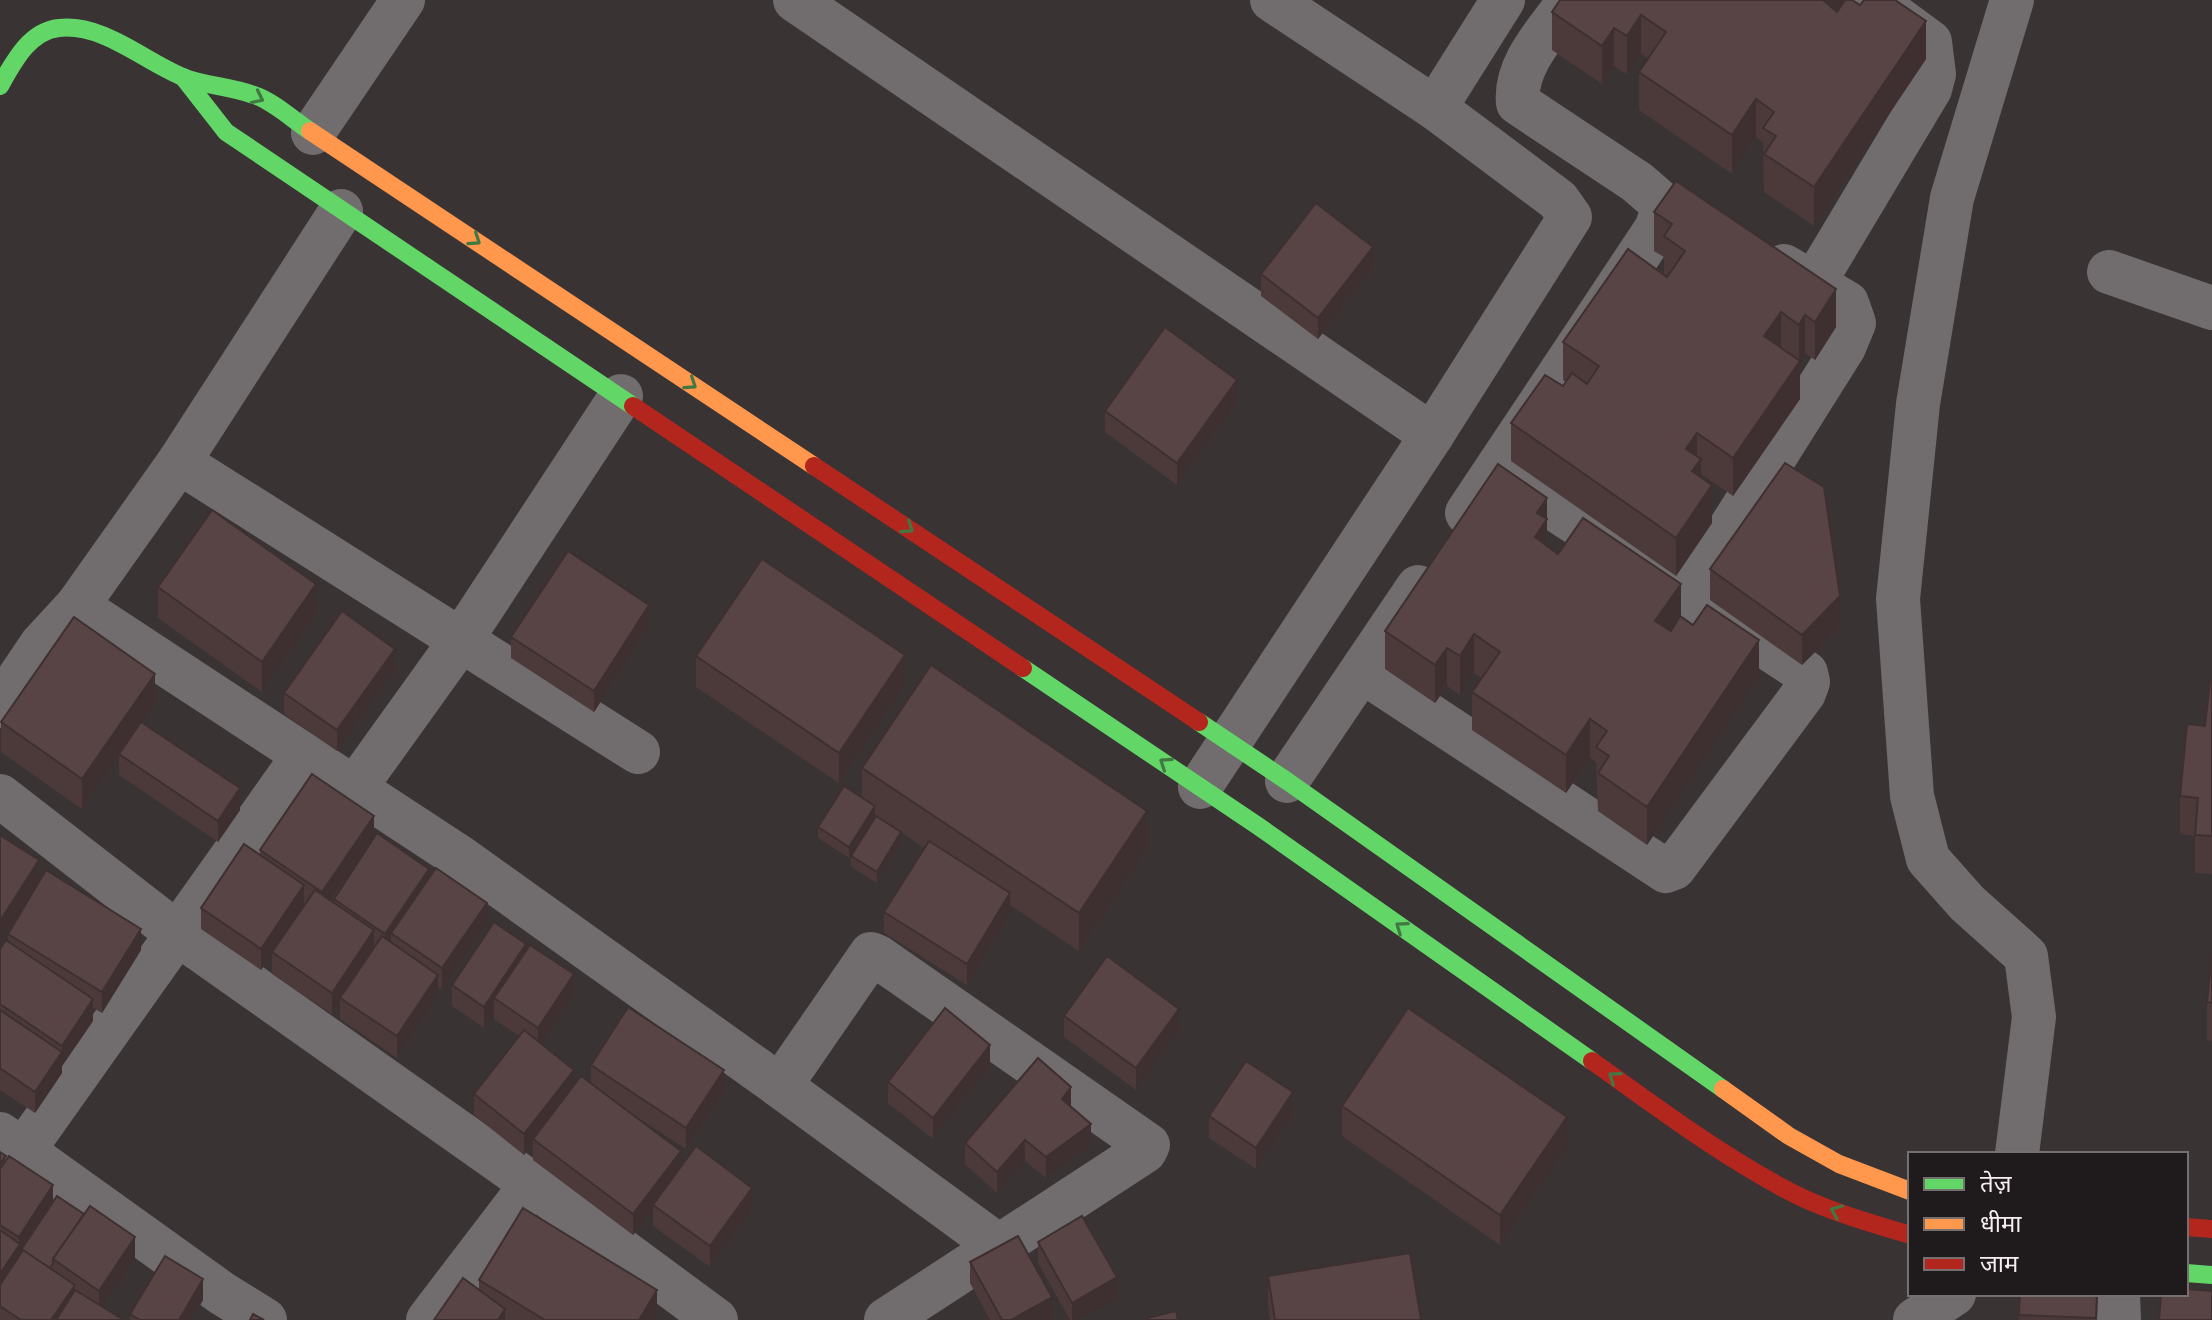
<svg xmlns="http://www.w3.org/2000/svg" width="2212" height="1320" font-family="'Source Sans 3','Noto Sans Devanagari',sans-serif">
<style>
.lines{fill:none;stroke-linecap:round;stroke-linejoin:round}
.street{stroke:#716c6d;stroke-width:44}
.fast{stroke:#63d668;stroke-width:18}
.slow{stroke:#ff974d;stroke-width:18}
.jam{stroke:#b3261e;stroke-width:18}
.wall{fill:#4c3a3b}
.shaded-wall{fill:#3e3030}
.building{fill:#584445;stroke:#3e3030;stroke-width:2}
.oneway{stroke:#417842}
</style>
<rect width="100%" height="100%" fill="#393334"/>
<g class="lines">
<g class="street">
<path d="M795,0L1432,435"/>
<path d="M2012,0L1952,198L1918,404L1898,599L1912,796L1928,859L1967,903L2026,956L2034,1017L2017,1154"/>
<path d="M1435,108L1503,0"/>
<path d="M313,133L403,0"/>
<path d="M2109,272L2212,308"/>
<path d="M1814,283L1930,89L1934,74L1930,42L1873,0"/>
<path d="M179,462L638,752"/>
<path d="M1467,513L1656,229L1662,212L1659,201L1637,182L1518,103C1514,64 1549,30 1570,0"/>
<path d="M1688,595L1844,347L1854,323L1847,303L1784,266"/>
<path d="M77,606L461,858L780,1086L1000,1247"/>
<path d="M1362,671L1666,871L1674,868L1804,693L1808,682L1806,673L1498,472"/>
<path d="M0,706L41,645L77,606L179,462L341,211"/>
<path d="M1287,781L1418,587"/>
<path d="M1200,787L1432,435L1570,217L1558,200L1435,108L1272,0"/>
<path d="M354,789L461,640L621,396"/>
<path d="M0,796L178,934L532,1184L716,1320"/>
<path d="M780,1086L871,954L878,957L1148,1145L1145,1151L886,1320"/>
<path d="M0,1134L223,1294L265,1320"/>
<path d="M23,1151L304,755"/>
<path d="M2118,1294L2119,1320"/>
<path d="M428,1320L532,1184"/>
<path d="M1915,1320L1954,1294"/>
</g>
<g class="fast">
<path d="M183,77L226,132L633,406"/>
<path d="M0,86C13,63 29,31 59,28C105,23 147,64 188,79C210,86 233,87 254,95C273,101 293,120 310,131"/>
<path d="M1023,668L1258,826L1592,1061"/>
<path d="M1199,722L1287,781L1723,1089"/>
<path d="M2186,1273L2212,1275"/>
</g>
<g class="slow">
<path d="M310,131L814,466"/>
<path d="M1723,1089L1789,1136L1839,1164L1910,1191"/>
</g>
<g class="jam">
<path d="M633,406L1023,668"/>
<path d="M814,466L1199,722"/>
<path d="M1592,1061C1654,1105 1716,1152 1783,1188C1823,1210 1867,1222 1910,1235"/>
<path d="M2186,1227L2212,1229"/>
</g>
</g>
<g class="wall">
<path d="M1560,0L1926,59L1814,226L1764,192L1763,142L1756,137L1732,174L1639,110V72L1649,59L1641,53L1627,75L1614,66L1602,84L1552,50V12Z"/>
<path d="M1654,212L1836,327L1815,360L1805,353L1800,361V399L1733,496L1701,474L1712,523L1676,576L1511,461V423L1563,386L1566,382L1563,380V342L1664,274V257L1654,251Z"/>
<path d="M1373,268L1318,339L1261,296V274Z"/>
<path d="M1237,402L1177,485L1105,432V411Z"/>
<path d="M1547,498V546L1558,554L1681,616L1759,678L1647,845L1598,811L1596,762L1590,758L1566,793L1472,730V692L1482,678L1474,673L1460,695L1447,686L1435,703L1385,669V631Z"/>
<path d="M1710,569L1840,627L1802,665L1710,600Z"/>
<path d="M158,587L316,615L262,692L158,618Z"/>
<path d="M649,626L594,712L511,658V637Z"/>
<path d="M696,656L905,685L839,783L696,687Z"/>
<path d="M395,670L337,751L284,714V693Z"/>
<path d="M2212,681V874L2195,873V836L2180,834V796L2205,726Z"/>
<path d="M155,704L142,722L240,810L218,842L119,775V756L82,809L1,752V722Z"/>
<path d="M862,768L1147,850L1079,951L1010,905V914L967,985L884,933V912L924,848L901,832V843L877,883L851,867V856L895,828L875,814L849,858L818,838V827L862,798Z"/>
<path d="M374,837L331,901L334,902V899L429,877L487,924L442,989L438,987V996L397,1058L340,1019V1002L332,1014L272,974V953L261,970L201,929V908L260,855V850Z"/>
<path d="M8,934L141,950L102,1013L93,1008V1021L62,1066V1073L35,1113L0,1090V949L8,941Z"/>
<path d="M526,950L574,996L541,1044L574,1085L591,1083V1065L724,1091L686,1149L627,1111L681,1167L752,1209L710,1267L653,1226V1210L633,1235L533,1160V1143L524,1155L474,1115V1094L519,1036L494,1019V1013L484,1028L452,1006V985Z"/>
<path d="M2212,954V1041L2207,1040V1002Z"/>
<path d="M1064,1016L1179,1030L1136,1090L1064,1037Z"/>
<path d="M990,1066L933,1139L888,1103V1082Z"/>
<path d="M1342,1106L1567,1147L1500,1245L1342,1136Z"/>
<path d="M1071,1107L1091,1145L1046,1178L1025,1161L997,1193L965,1164V1143Z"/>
<path d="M1293,1114L1256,1169L1209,1138V1116Z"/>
<path d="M0,1152L6,1160L53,1202L135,1259L102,1307L124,1320H0Z"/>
<path d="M1038,1242L1117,1299L1079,1320H1070L1038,1263Z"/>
<path d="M970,1262L1052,1318L1049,1320H990L970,1283Z"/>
<path d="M1268,1276L1421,1320H1270L1268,1306Z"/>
<path d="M479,1280L657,1320H434L479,1290Z"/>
<path d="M2020,1294H2098L2097,1320H2019Z"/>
<path d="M203,1300L191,1320H130V1314Z"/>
</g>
<g class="shaded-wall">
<path d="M1823,0H1847L1822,39Z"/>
<path d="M1641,15V53L1627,75V36Z"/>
<path d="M1926,21V59L1814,226V187Z"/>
<path d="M1614,28V66L1602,84V46Z"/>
<path d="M1756,99V137L1732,174V135Z"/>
<path d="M1373,247V268L1318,339V318Z"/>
<path d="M1836,289V327L1815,360V322Z"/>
<path d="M1781,312V351L1764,336Z"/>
<path d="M1805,315V353L1799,363V325Z"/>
<path d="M1800,361V399L1733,496V458Z"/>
<path d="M1237,380V402L1177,485V463Z"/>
<path d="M1697,433V464L1701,459V497L1692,510L1686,449Z"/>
<path d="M1712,485V523L1676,576V538Z"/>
<path d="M1547,498V558L1535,537L1537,513Z"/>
<path d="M316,584V615L262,692V662Z"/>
<path d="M1681,584V622L1655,659V621Z"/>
<path d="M1840,596V627L1802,665V635Z"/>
<path d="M649,605V626L594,712V691Z"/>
<path d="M1474,634V673L1460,695V656Z"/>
<path d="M1759,640V678L1647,845V807Z"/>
<path d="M1447,648V686L1435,703V665Z"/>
<path d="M395,649V670L337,751V730Z"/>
<path d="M905,655V685L839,783V753Z"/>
<path d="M155,674V704L82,809V779Z"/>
<path d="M1590,719V758L1566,793V755Z"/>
<path d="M240,788V810L218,842V821Z"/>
<path d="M875,806V817L849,858V847Z"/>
<path d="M1147,811V850L1079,951V913Z"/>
<path d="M374,816V837L322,913V892Z"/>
<path d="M901,832V843L877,883V872Z"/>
<path d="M39,860V881L0,942V921Z"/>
<path d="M429,869V891L391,933V946L385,956V934Z"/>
<path d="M304,885V906L261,970V949Z"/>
<path d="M1010,893V914L967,985V964Z"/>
<path d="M487,903V924L442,989V968Z"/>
<path d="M141,929V950L102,1013V992Z"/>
<path d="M374,930V952L340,998V1002L332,1014V993Z"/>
<path d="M526,944V965L494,998V1013L484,1028V1007Z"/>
<path d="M574,974V996L538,1049V1028Z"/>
<path d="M438,975V996L397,1058V1036Z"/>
<path d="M93,999V1021L62,1066V1073L35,1113V1092L62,1053V1046Z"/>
<path d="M1179,1009V1030L1136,1090V1068Z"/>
<path d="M990,1045V1066L933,1139V1118Z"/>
<path d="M574,1070V1092L533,1139V1143L524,1155V1134Z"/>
<path d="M724,1070V1091L686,1149V1128Z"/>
<path d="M1071,1087V1109L1062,1099Z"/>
<path d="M1293,1092V1114L1256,1169V1148Z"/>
<path d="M1567,1117V1147L1500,1245V1215Z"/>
<path d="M1091,1124V1145L1046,1178V1157Z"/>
<path d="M1025,1140V1161L997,1193V1172Z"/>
<path d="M681,1151V1173L653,1205V1210L633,1235V1214Z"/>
<path d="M53,1185V1206L21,1250V1255L0,1296V1274L19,1246V1237Z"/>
<path d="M752,1188V1209L710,1267V1246Z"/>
<path d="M135,1237V1259L99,1312V1291Z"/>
<path d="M1117,1277V1299L1079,1320H1072V1303Z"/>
<path d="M203,1279V1300L191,1320H179Z"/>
<path d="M75,1285V1306L65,1320H51Z"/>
<path d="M657,1290V1320H639Z"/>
<path d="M1052,1297V1318L1049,1320H1011Z"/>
<path d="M505,1309V1320H498Z"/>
</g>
<g class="building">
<path d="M1560,0H1823L1837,12L1845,0H1852L1860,5L1864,0H1895L1926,21L1814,187L1764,154L1776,136L1763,128L1774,112L1756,99L1732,135L1639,72L1666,32L1641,15L1627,36L1614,28L1602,46L1552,12Z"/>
<path d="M1676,181L1836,289L1815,322L1805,315L1799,325L1781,312L1764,336L1800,361L1733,458L1697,433L1686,449L1701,459L1692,471L1712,485L1676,538L1511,423L1545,375L1563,386L1572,373L1587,384L1599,366L1563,342L1628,249L1667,277L1685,251L1664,236L1672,224L1654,212Z"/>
<path d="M1316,203L1373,247L1318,318L1261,274Z"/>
<path d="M1165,327L1237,380L1177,463L1105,411Z"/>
<path d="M1785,463L1824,487L1840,596L1802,635L1710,569Z"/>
<path d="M1498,464L1547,498L1537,513L1547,519L1535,537L1558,554L1583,518L1681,584L1655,621L1671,631L1680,616L1693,625L1707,605L1759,640L1647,807L1598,773L1609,756L1596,747L1607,731L1590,719L1566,755L1472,692L1500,652L1474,634L1460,656L1447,648L1435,665L1385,631Z"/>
<path d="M212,510L316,584L262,662L158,587Z"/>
<path d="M568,551L649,605L594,691L511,637Z"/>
<path d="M762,559L905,655L839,753L696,656Z"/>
<path d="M342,611L395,649L337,730L284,693Z"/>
<path d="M74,617L155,674L82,779L1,722Z"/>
<path d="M931,665L1147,811L1079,913L862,768Z"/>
<path d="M2210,681H2212V836L2195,835L2198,798L2180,796L2187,724L2205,726Z"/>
<path d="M141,722L240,788L218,821L119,754Z"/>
<path d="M312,774L374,816L322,892L260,850Z"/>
<path d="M844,786L875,806L849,847L818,827Z"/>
<path d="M876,816L901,832L877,872L851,856Z"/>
<path d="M377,833L429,869L385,934L334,899Z"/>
<path d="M0,835L39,860L0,921Z"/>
<path d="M929,841L1010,893L967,964L884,912Z"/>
<path d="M244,844L304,885L261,949L201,908Z"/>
<path d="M436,868L487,903L442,968L391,933Z"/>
<path d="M46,870L141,929L102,992L8,934Z"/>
<path d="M315,890L374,930L332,993L272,952Z"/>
<path d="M494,922L526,944L484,1007L452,985Z"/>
<path d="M382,936L438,975L397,1036L340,998Z"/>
<path d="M6,940L93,999L62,1046L0,1004V949Z"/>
<path d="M530,945L574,974L538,1028L494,998Z"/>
<path d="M2212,954V1003L2207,1002Z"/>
<path d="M1107,956L1179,1009L1136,1068L1064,1016Z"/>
<path d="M628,1007L724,1070L686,1128L591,1065Z"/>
<path d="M945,1008L990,1045L933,1118L888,1082Z"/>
<path d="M1408,1008L1567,1117L1500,1215L1342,1106Z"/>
<path d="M0,1010L62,1052L35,1092L0,1068Z"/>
<path d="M524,1030L574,1070L524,1134L474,1094Z"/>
<path d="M1038,1058L1071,1087L1062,1099L1091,1124L1046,1157L1025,1140L997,1172L965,1143Z"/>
<path d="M1246,1061L1293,1092L1256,1148L1209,1116Z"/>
<path d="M581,1076L681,1151L633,1214L533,1139Z"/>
<path d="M696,1146L752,1188L710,1246L653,1205Z"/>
<path d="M0,1152L6,1156L0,1164Z"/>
<path d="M9,1156L53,1185L19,1237L0,1225V1169Z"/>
<path d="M57,1196L84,1214L53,1259V1264L50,1268L21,1250Z"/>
<path d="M90,1206L135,1237L99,1291L53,1259Z"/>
<path d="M523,1208L657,1290L639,1320H545L479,1280Z"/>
<path d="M1082,1216L1117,1277L1072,1303L1038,1242Z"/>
<path d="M0,1230L20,1244L0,1274Z"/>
<path d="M1018,1236L1052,1297L1011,1320H1002L970,1262Z"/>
<path d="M23,1250L75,1285L51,1320H21L0,1306V1285Z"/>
<path d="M1410,1253L1421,1320H1275L1268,1276Z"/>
<path d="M165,1256L203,1279L179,1320H140L130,1314Z"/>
<path d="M463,1278L505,1309L498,1320H434Z"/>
<path d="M2186,1289L2212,1291V1320H2159L2161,1294H2186Z"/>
<path d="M75,1290L124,1320H56Z"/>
<path d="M2020,1294H2097L2096,1318L2019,1315Z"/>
<path d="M1176,1311L1178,1320H1139Z"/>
<path d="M253,1314L264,1320H250Z"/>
</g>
<defs><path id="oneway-chevron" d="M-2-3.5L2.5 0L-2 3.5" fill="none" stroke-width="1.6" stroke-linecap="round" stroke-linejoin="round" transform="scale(2)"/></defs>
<g class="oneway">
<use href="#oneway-chevron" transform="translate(258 98) rotate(26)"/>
<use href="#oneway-chevron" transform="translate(475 240) rotate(34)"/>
<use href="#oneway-chevron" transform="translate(691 384) rotate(34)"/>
<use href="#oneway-chevron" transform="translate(908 528) rotate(34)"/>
<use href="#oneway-chevron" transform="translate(1165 763) rotate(-146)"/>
<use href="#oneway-chevron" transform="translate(1401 927) rotate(-145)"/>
<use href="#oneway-chevron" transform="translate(1614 1077) rotate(-145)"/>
<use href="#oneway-chevron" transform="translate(1836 1211) rotate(-158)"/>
</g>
<rect x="1908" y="1152" width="280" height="144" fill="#1f1a1b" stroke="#756f70" stroke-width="2"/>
<rect x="1924" y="1178" width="40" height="12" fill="#63d668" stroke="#756f70" stroke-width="2"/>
<text x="1980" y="1192" font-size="24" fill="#f6eef0">तेज़</text>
<rect x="1924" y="1218" width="40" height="12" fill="#ff974d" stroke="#756f70" stroke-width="2"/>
<text x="1980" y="1232" font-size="24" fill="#f6eef0">धीमा</text>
<rect x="1924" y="1258" width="40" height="12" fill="#b3261e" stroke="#756f70" stroke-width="2"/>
<text x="1980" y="1272" font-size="24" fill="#f6eef0">जाम</text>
</svg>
